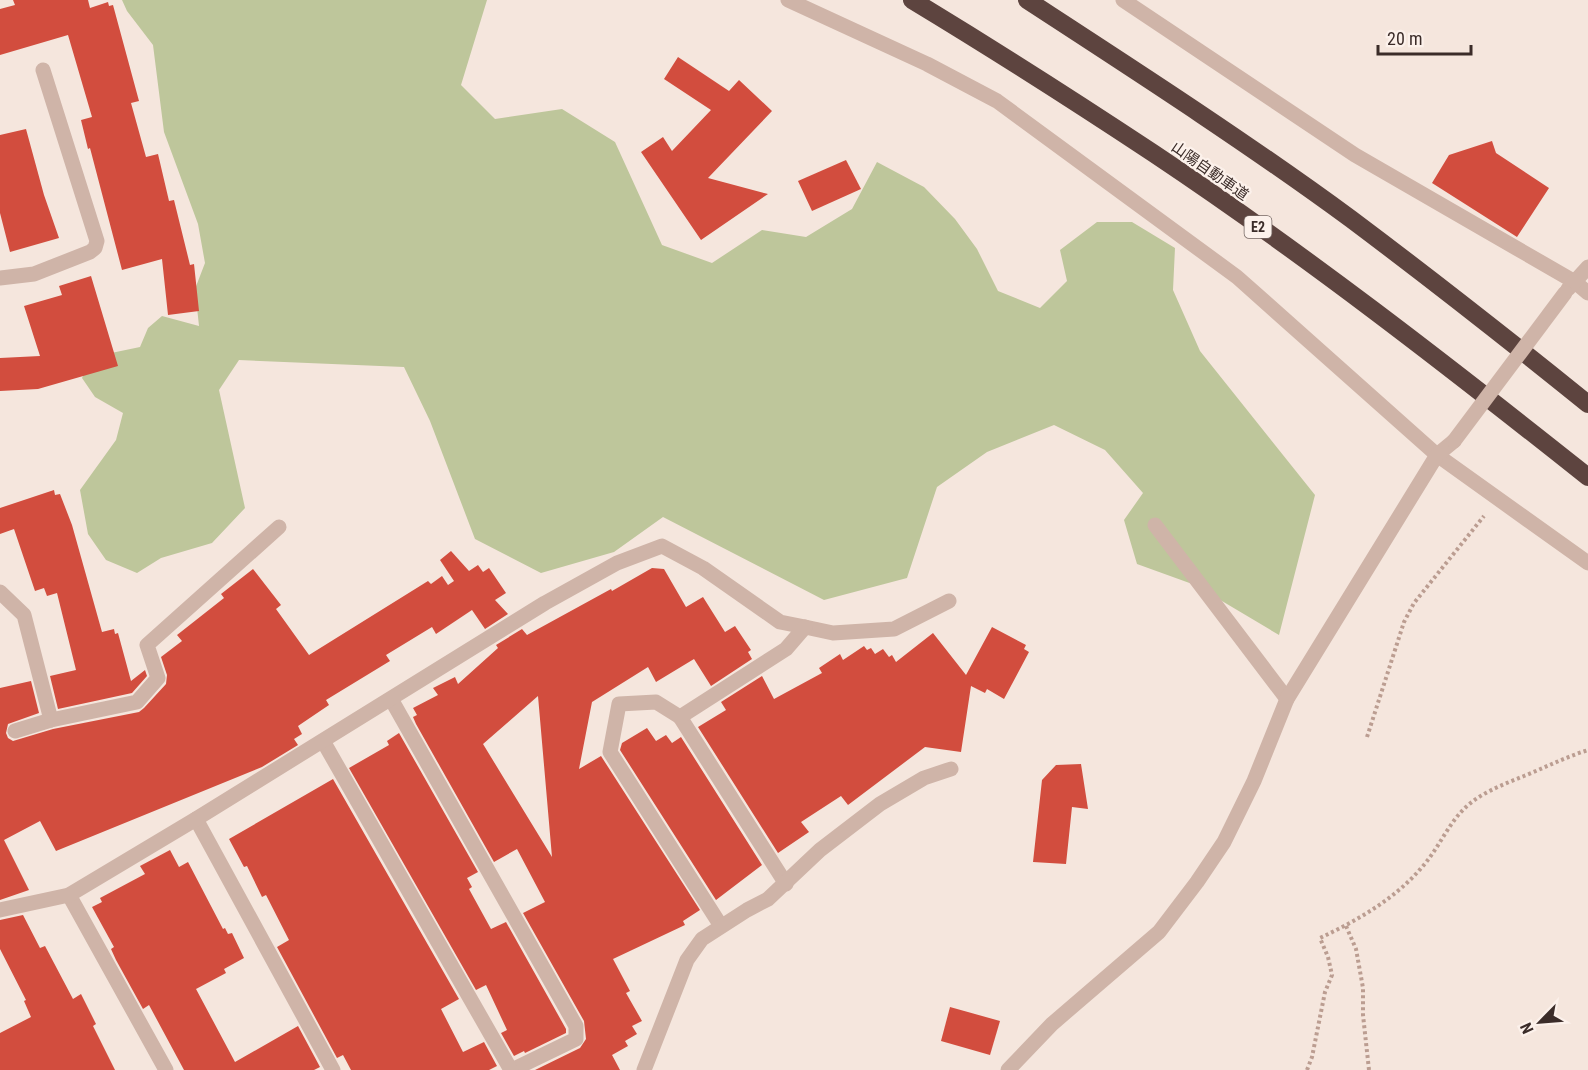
<svg xmlns="http://www.w3.org/2000/svg" width="1588" height="1070" font-family="'Roboto Condensed','Noto Sans JP',sans-serif">
<style>
.green{fill:#bec69b}
.building{fill:#d24d3e;fill-rule:evenodd}
.lines{fill:none;stroke-linecap:round;stroke-linejoin:round}
.path{stroke:#bb9d91;stroke-width:4;stroke-dasharray:3 3;stroke-linecap:butt}
.service{stroke:#cfb4a8;stroke-width:15}
.minor{stroke:#cfb4a8;stroke-width:15}
.motorway{stroke:#5d443f;stroke-width:18}
.minor-bridge{stroke:#cfb4a8;stroke-width:15}
.labels{text-anchor:middle;dominant-baseline:central;stroke-width:4.5;stroke-linejoin:round;paint-order:stroke}
.shield{fill:#fcf1eb;stroke:#756763;stroke-width:1.5}
.shield-label{font-size:14px;font-weight:bold;fill:#3b2c29}
.street-label{font-size:15px;fill:#3b2c29;stroke:#fcf1eb}
</style>
<rect width="100%" height="100%" fill="#f5e6dd"/>
<path class="green" d="M122,0H487L461,85L495,119L562,109L615,142L662,245L712,263L762,230L806,237L852,209L877,162L924,187L955,219L977,249L998,291L1040,308L1067,281L1060,250L1097,222H1132L1175,248L1173,290L1200,351L1315,495L1279,635L1195,585L1137,564L1124,520L1143,493L1105,450L1054,425L987,452L937,487L907,578L824,600L663,517L614,552L541,573L475,539L430,421L404,367L239,360L219,390L245,508L212,543L161,558L137,573L106,560L88,534L80,490L116,440L123,413L95,397L82,378L92,357L140,347L148,328L162,316L199,326L195,289L205,263L198,224L164,132L153,45L127,11Z"/>
<g class="building">
<path d="M13,0H88L90,8L108,2L109,6L113,5L139,101L131,103L146,157L158,154L169,201L174,200L190,265L194,264L199,311L168,315L162,259L122,270L90,148L88,149L81,120L92,117L68,35L0,55V9L15,5Z"/>
<path d="M678,57L729,91L739,80L772,111L708,178L768,194L701,240L641,152L663,137L672,151L711,110L664,79Z"/>
<path d="M26,129L44,195L59,238L10,252L0,213V135Z"/>
<path d="M1492,141L1496,153L1549,188L1517,237L1432,183L1449,155Z"/>
<path d="M846,160L861,189L812,211L798,181Z"/>
<path d="M91,276L118,366L38,389L0,391V358L40,356L24,306L62,295L59,286Z"/>
<path d="M54,490L55,495L60,494L72,525L102,632L114,629L115,634L118,633L131,681L145,670L147,676L132,693L58,709L50,676L76,670L57,593L47,596L44,588L35,591L14,529L0,534V508Z"/>
<path d="M451,551L469,571L478,565L483,572L489,568L506,593L495,600L508,614L485,629L472,610L436,634L432,627L386,655L390,661L326,700L329,705L298,726L302,734L294,739L298,745L262,767L56,851L40,821L4,840L29,890L0,900V688L31,681L39,713L8,724L6,733L8,738L13,741L53,729L139,712L144,708L166,684L167,675L161,657L182,641L177,635L224,598L221,594L253,569L281,605L276,609L309,655L428,581L431,584L442,576L448,585L454,581L440,560Z"/>
<path d="M652,568L664,569L686,607L703,597L725,632L735,626L751,650L748,652L752,659L711,686L694,659L656,682L648,667L592,702L579,769L601,756L700,910L683,921L685,925L613,959L630,991L626,993L642,1021L632,1026L637,1034L625,1041L628,1046L612,1055L620,1070H535L580,1048L586,1039L584,1021L523,913L545,902L517,849L494,862L416,724L413,717L417,715L413,708L438,695L433,688L455,677L458,684L498,648L496,645L522,629L527,635L611,589L612,591ZM538,696L552,857L483,744Z"/>
<path d="M992,627L1026,645L1024,649L1029,652L1004,699L987,689L985,693L971,686L961,752L925,747L848,805L841,796L801,822L809,832L778,853L698,727L726,710L721,702L762,676L774,699L822,673L819,668L840,654L843,660L864,646L867,650L871,648L875,654L883,649L889,657L892,655L896,662L933,633L966,675Z"/>
<path d="M647,728L656,741L666,735L672,743L681,737L762,865L716,900L620,750L622,743Z"/>
<path d="M399,733L478,872L467,878L472,887L469,889L491,929L506,922L566,1029V1033L525,1053L524,1051L514,1056L501,1033L507,1030L486,985L476,990L349,768L389,745L387,741Z"/>
<path d="M1081,764L1088,809L1072,807L1066,864L1033,862L1042,780L1056,765Z"/>
<path d="M333,779L459,999L441,1009L463,1052L484,1042L497,1066L489,1070H351L343,1055L337,1058L277,947L289,940L266,895L262,897L247,866L244,867L229,839Z"/>
<path d="M170,850L179,867L188,862L223,929L225,928L228,934L232,933L244,958L224,969L226,973L196,989L235,1062L298,1026L320,1067L314,1070H184L149,1005L143,1009L116,960L111,949L114,947L92,907L102,902L100,898L145,874L140,866Z"/>
<path d="M23,915L40,948L45,946L73,999L81,994L96,1024L93,1026L115,1070H0V1033L31,1017L24,1001L26,1000L0,949V920Z"/>
<path d="M950,1007L1000,1021L990,1055L941,1041Z"/>
</g>
<g class="lines">
<g class="path">
<path d="M1367,737L1404,622L1414,603L1484,516"/>
<path d="M1346,926L1356,949L1363,988V1015L1369,1070"/>
<path d="M1307,1070L1312,1057L1325,992L1332,975L1328,957L1320,938C1360,919 1399,897 1427,861C1439,846 1448,826 1461,812C1477,794 1502,785 1524,776C1546,767 1566,757 1588,750"/>
</g>
<g class="service">
<path d="M1155,525L1287,699"/>
<path d="M0,592L24,615L51,720"/>
<path d="M15,731L51,720L137,702L158,678L147,645L279,527"/>
</g>
<g class="minor">
<path d="M788,0L927,64L997,101L1237,277L1437,455L1588,563"/>
<path d="M1123,0L1355,155L1575,282L1588,293"/>
<path d="M0,278L34,274L90,252L95,248L97,241L43,70"/>
<path d="M1568,289L1588,267"/>
<path d="M391,699L576,1026V1039L512,1070"/>
<path d="M680,717L786,884"/>
<path d="M323,741L511,1070"/>
<path d="M196,819L333,1070"/>
<path d="M69,895L166,1070"/>
<path d="M0,910L69,895L196,819L545,603L617,563L662,546L703,568L780,622L805,627L833,633L894,629L949,601"/>
<path d="M721,926L610,752L619,704L656,702L680,717L786,649L805,627"/>
<path d="M644,1070L687,960L702,939L747,910L768,899L820,850L880,804L924,778L951,769"/>
<path d="M1008,1070L1052,1024L1159,932L1197,882L1224,842L1254,781L1287,699L1437,455L1454,441"/>
</g>
<g class="motorway">
<path d="M912,0C993,49 1073,100 1153,153C1303,253 1447,365 1588,477"/>
<path d="M1027,0C1136,71 1246,142 1351,219C1431,279 1510,341 1588,404"/>
</g>
<path class="minor-bridge" d="M1454,441L1565,293"/>
</g>
<g class="labels">
<rect class="shield" x="1244.5" y="216" width="27" height="22" rx="4.5"/>
<g class="shield-label">
<text x="1258" y="227">E2</text>
</g>
<g class="street-label">
<text transform="translate(1210 171) rotate(35)">山陽自動車道</text>
</g>
</g>
<g transform="translate(1540 1022) rotate(245)" stroke="#fcf1eb" stroke-width="4.5" paint-order="stroke">
<path d="M0-4.5L10 22L0 15L-10 22Z" fill="#3b2c29"/>
<text y="-9" font-size="16" font-weight="bold" text-anchor="middle" fill="#3b2c29">N</text>
</g>
<path d="M1378 45v9h93v-9" fill="none" stroke="#3b2c29" stroke-width="3"/>
<text x="1387" y="45" font-size="18" fill="#3b2c29" stroke="#fcf1eb" stroke-width="4.5" paint-order="stroke">20 m</text>
</svg>
